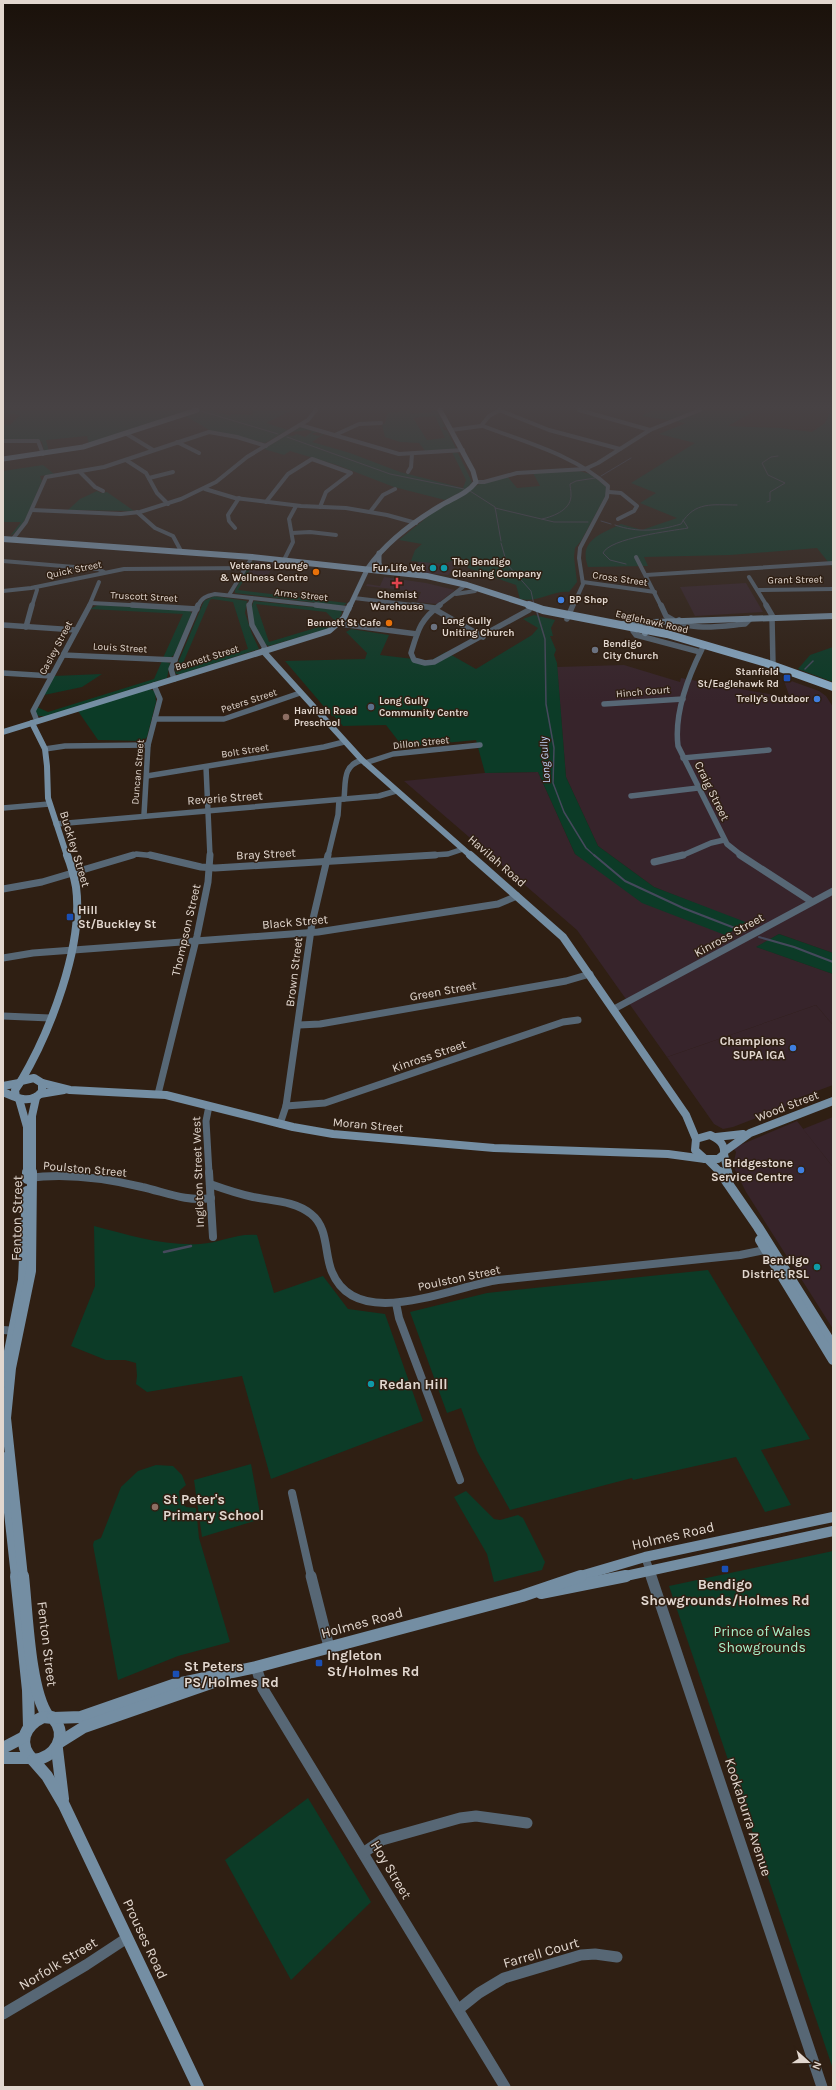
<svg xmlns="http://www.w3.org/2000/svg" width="836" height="2090" font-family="Karla,sans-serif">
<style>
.commercial{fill:#37242a}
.industrial{fill:#37242b}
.green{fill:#0c3b27;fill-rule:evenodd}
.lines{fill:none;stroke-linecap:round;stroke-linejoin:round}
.stream-far3{stroke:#45495c;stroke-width:1}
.stream-far2{stroke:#45495c;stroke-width:1.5}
.stream-far1{stroke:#45495c;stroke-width:2}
.stream{stroke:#45495c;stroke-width:2.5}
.street-far4{stroke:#576775;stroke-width:4}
.street-far3{stroke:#576775;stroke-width:5.5}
.street-far2{stroke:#576775;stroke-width:7}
.street-far1{stroke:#576775;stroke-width:8}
.street{stroke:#576775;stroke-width:11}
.secondary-far4{stroke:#748ea3;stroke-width:5}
.secondary-far3{stroke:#748ea3;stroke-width:6}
.secondary-far2{stroke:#748ea3;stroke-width:8}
.secondary-far1{stroke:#748ea3;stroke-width:10}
.secondary{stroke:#748ea3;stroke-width:12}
.primary-far1{stroke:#8aacc8;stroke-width:6}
.primary{stroke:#8aacc8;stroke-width:8}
.culture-dot{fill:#0f9aa8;stroke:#2f1f13;stroke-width:1.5}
.food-dot{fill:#e8710a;stroke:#2f1f13;stroke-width:1.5}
.health-dot{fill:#e0444e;stroke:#2f1f13;stroke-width:1.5}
.shop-dot{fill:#3f7fe0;stroke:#2f1f13;stroke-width:1.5}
.worship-dot{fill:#6b7280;stroke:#2f1f13;stroke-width:1.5}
.transit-dot{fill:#1a4fb4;stroke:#2f1f13;stroke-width:1.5}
.service-dot{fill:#5c6f8a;stroke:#2f1f13;stroke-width:1.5}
.education-dot{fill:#8d6e63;stroke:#2f1f13;stroke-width:1.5}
.labels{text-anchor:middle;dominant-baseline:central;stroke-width:3;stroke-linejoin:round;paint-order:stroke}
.far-poi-label{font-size:10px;font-weight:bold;fill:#e2d7cf;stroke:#2f1f13;text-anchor:start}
.far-street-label{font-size:10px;fill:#e2d7cf;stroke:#2f1f13}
.far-water-label{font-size:11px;font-style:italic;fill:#c2d7fd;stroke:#2f1f13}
.street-label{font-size:12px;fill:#e2d7cf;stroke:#2f1f13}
.poi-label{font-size:12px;font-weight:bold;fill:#e2d7cf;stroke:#2f1f13;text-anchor:end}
.near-street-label{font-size:14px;fill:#e2d7cf;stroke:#2f1f13}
.near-poi-label{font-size:14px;font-weight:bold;fill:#e2d7cf;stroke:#2f1f13;text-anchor:start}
.near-park-label{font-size:14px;fill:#a6f3ca;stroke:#2f1f13}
</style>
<rect width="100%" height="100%" fill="#2f1f13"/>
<g class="commercial">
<path d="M454,560H460L448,575L415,572L419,561L443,564Z"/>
<path d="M257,561L274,564L266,579L243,576L251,563Z"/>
<path d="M384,577L426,583L455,590L437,604L417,602L421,592L366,586L367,584L380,586Z"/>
<path d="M746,583L763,612L695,616L680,587Z"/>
<path d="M816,1005L833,1025V1085L798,1098L785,1107L733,1127L723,1129L714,1124L667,1057Z"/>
<path d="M797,1121L833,1167V1329L746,1192L733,1166L736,1152L733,1148Z"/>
</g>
<g class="industrial">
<path d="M624,665L680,682L681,678L790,698L783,678L819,691L826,696L833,707V953L779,934L757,947L833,974V1025L816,1005L667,1057L577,930L404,781L484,773L538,772L575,854L725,935L747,924L654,887L598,846L566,777L557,667Z"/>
<path d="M833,1117V1167L803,1129Z"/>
</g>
<g class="green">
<path d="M3,410H194L89,444L87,436L46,440L49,452L44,450L42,442L39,440L3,441V424L10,425L20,415L5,413L3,415Z"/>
<path d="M201,410H209L231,416V414L253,415L252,410H292L266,423L288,430L265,443L211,431L184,415Z"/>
<path d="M400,410H409L411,414L432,412L431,410H437L445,427H442L444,430H447L456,449L427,453L419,443L400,442L385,437L382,425L385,423L388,412H399ZM435,416L445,438L427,440L413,418Z"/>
<path d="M652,410H756L728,426L780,428L812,432L825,423L831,410H833V568L817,548L730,555L644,557L648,566L588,567C578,540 601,534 621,524L642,530L677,518L640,503L656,493L631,483L695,443L659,434L686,423L642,416Z"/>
<path d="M301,427L318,432L311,434L319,436L322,434L321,432L325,433L312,442L350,453L400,472L463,488L466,480L452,452L458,453L472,482L467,489L445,500L394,487L337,465L290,451L284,455L264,449L287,435L293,436L297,434L305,437L312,432L308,430L292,432Z"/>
<path d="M43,465L54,474L40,476L42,481C35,495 25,530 10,536L21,522H3V471Z"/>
<path d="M579,471L590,474L606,486L607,493L581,541L575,548L574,557L577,582L569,592C554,590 538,603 520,599L516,585L468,568V566L458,563L459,560H454L443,564L411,561L415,550L422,544L399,540L431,514L479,484L507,476L517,488L540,486L533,473Z"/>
<path d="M97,491L101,493L107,492L134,511L68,510L80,499Z"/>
<path d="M255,561L238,590L347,603L343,606L235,593V590L251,563Z"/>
<path d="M214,596L247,601L245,613L252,634L259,649L181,674H176L175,670L204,601ZM212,599L233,602L248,649L180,670L210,600Z"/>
<path d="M254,601L331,609L341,610L342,613L338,620L327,629L269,646C258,642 247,611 254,601ZM256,604L326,612L334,620L332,623L269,642Z"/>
<path d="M98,605L188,610L192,613L174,655L170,658H163L183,614L90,609Z"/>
<path d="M534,615L555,620L551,628L553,636H550L556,650L554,655L557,663L566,777L598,846L654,887L748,923L725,935L642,903L575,854L538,772L485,773L476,740L403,747L386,725L343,726L334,716H332L285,661L365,659L367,653L346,632L351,629L389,635L380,655L430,661L446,652L476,669L532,635L538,628L523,619Z"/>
<path d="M833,647V682L798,669L810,655Z"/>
<path d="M162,661L170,663L167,678L46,716H39L35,713L37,707L48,712L154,679Z"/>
<path d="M102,674L82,687L44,695L54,676Z"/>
<path d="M149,689L155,691L156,702L147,737L143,741L98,740L78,711Z"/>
<path d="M779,934L833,953V974L756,947Z"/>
<path d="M94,1226C129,1235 163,1246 200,1244C219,1243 237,1233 257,1235L274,1293L323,1276L348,1309L385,1314L423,1421L271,1479L242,1376L147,1392L136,1384L137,1376L136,1363L125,1360H106L71,1346L95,1286Z"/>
<path d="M708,1270L810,1439L761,1450L791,1505L765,1512L736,1457L633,1480L632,1478L510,1510L477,1451L461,1408L447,1413L410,1312L487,1293Z"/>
<path d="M251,1464L261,1519L202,1537L194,1480Z"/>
<path d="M156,1465L173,1466L182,1475L186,1485L179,1491L180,1501L186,1507L196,1508L199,1538L230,1642L178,1656L118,1680L93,1545L94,1541L101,1538L121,1487L138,1471Z"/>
<path d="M466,1491L494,1519L500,1520L518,1515L523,1518L545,1562L542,1570L494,1582L487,1554L454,1497Z"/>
<path d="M833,1551V2069L669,1586Z"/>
<path d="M308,1798L371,1902L291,1980L225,1860Z"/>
</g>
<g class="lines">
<g class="stream-far3">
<path d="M201,411L278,434"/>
<path d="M287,437L390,474L464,489"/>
<path d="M601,476L631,458"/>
<path d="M470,491L495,507L501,541"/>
<path d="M767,502L770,501V492L785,483L768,475L762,463L771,457L778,456"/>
<path d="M495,508L554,522H588"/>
<path d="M542,519C555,516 572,509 571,494C571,490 570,487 570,484L576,481L595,478"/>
<path d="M601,521L611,524"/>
<path d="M615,525C638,533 658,531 681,524C695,501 712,505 737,505"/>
<path d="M501,543L507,564L531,591L534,605"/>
<path d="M626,564L610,560L603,553C610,538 671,531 688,528L683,520"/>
</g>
<g class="stream-far2">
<path d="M536,609L545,639L546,704L554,748L553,783L564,812L586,848L595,856"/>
<path d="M805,669L813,661"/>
</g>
<g class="stream-far1">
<path d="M594,855L625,881L683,908L745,932"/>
<path d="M759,937L794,947L833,962"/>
</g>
<path class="stream" d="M164,1252L191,1246"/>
<g class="street-far4">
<path d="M499,410L549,430L620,449"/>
<path d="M579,410L650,430"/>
<path d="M300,425L399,454L463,450"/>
<path d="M483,426C524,442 575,455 608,486L607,497L580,548L579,558L583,584L573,606"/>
<path d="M451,430L481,426L489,416L500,410"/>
<path d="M125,433L153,450"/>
<path d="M335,435L359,424L381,423"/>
<path d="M3,441H38L43,454"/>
<path d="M177,442L199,453"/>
<path d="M126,460L146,473L157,493L168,504"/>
<path d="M80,472L95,487L103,491"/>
<path d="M408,472L411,467L412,454"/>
<path d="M149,478L173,472"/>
<path d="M476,482H484L517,473L585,469L598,463L650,430L700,410"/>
<path d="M205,489L235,498L301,506L346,508L387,515L416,523"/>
<path d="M609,492L621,493L637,506L634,511L618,519"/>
<path d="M266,502L288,474L312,459L351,473L326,492L320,507"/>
<path d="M32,510L121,514L140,512L181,499L216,482L247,457L308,420L316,410"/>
<path d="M137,512L155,528L173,536L181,551"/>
<path d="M370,512L383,495L395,489"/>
<path d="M235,528L229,521L228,515L239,498"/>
<path d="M292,533L310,532L336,535"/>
<path d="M12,540L26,522L46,477L104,467L209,432L237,437L266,446"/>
<path d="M636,557L661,606"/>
<path d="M284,560L293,542L289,519L296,506"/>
<path d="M3,561L98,569L104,572"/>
<path d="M646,575L833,563"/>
<path d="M749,577L767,606"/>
<path d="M583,582L655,592"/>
<path d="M758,590L833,589"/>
<path d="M3,591L31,588L124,569L245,568"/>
<path d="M456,594L475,591"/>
<path d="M229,595L251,559"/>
<path d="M354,598L421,606"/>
<path d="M91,603L149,606"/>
<path d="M32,606L37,590L36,587"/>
<path d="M89,606L99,582"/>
<path d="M198,606C201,598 206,596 215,594L325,606"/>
<path d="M249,606L252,598"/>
<path d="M438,606L463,587"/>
</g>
<g class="street-far3">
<path d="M132,605L197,609"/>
<path d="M249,605L252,625L266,650"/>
<path d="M316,605L349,609"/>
<path d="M413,605L435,608"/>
<path d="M440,605C420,620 418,630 411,653L414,660L425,663L434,662L529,610"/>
<path d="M661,605L666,616L673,620"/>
<path d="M766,605L773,617"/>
<path d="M434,609L483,637"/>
<path d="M772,617L773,665"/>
<path d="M567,619L573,605"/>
<path d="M679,620C688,632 730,625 745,624L751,618"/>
<path d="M340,624L417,634"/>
<path d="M3,625L76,630"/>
<path d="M26,627L32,605"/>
<path d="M633,631L636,635L700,652"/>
<path d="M702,649C688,677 674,714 678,746L727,844L742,856"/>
<path d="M63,655L175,660"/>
<path d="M3,673L51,676"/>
<path d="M174,679L171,669L198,605"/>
<path d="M604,704L683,699"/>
<path d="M155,719H224L300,693"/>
<path d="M37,721L33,711L90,605"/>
<path d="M45,749L65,746L148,745"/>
<path d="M683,758L769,750"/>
<path d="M365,763L393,754L480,745"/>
<path d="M206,767L210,856"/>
<path d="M147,776L324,747L344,742"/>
<path d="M631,796L698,788"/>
<path d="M344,799C346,781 342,766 362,760"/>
<path d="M3,808L49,804"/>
<path d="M144,815L148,745L160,699L154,685"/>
<path d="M56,824L379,796L396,791"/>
<path d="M130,856L136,854L156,856"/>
<path d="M328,856L338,815L339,800"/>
<path d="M418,856L448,854L463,849"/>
<path d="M681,856L711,843L724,840"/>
</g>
<g class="street-far2">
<path d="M150,855L201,867L215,868L435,855"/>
<path d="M740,855L811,901"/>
<path d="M654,862L683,855"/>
<path d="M3,889L42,882L133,855"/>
<path d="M3,958L33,953L318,932L498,904L517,896"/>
<path d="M614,1009L833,891"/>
<path d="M3,1016L50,1018"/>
<path d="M299,1025L320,1024L566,981L590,974"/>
<path d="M158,1094L197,936L208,882L210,855"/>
<path d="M209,1106L206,1121L209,1173"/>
<path d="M286,1106L325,1103L563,1022L578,1020"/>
<path d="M280,1124L286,1106L312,923L328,855"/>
</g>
<g class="street-far1">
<path d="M209,1172L213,1237"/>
<path d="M28,1178C65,1173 105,1178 142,1187C165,1192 186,1202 211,1198"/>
<path d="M210,1184C224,1189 239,1194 253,1197C273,1201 295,1201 311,1214C329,1228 324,1254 332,1272C357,1333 453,1286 498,1280L740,1255L770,1249"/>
<path d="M396,1303L399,1318L460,1480"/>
<path d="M3,1330L17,1331"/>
<path d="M292,1493L311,1577"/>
<path d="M645,1557L652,1577"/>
</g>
<g class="street">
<path d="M311,1576L329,1647"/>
<path d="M651,1576L822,2087"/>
<path d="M256,1667L263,1689L505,2087"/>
<path d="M363,1853L382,1840L460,1818L476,1816L527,1823"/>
<path d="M459,2009L479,1993L504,1978L581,1955L595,1954L617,1957"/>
<path d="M3,2014L86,1965L127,1938"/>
</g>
<g class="secondary-far4">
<path d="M3,459L83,447L197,410"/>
<path d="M379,553V564L383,570"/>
<path d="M368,568C386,542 413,522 440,506C453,498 467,494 476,482L473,471L440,410"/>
<path d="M350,606L366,572"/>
</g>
<g class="secondary-far3">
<path d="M623,624L654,622"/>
<path d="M645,633L654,622L833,616"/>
<path d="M263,651L362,760L471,856"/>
<path d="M32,723L45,749L47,766L48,798L67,856"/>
<path d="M3,732L329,631L344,618L350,605"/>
</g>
<g class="secondary-far2">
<path d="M470,855L563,937L686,1115L696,1139"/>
<path d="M21,1081C50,1032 84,945 76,887C74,876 71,865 67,855"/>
<path d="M42,1083L70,1090L166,1095L293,1127L333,1134L494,1148L668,1154L705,1159"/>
<path d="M3,1086L19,1083"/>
<path d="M3,1092C17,1098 30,1105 42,1092V1083L34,1078L21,1081L15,1090L16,1097"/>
<path d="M40,1094L64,1090"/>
<path d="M19,1099L27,1127V1173"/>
<path d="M710,1135C719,1139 725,1144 724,1154L718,1159H705L695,1150L696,1139Z"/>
<path d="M716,1137L743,1134"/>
<path d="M725,1151L750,1133L833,1101"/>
<path d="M724,1154L728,1173"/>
<path d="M708,1160L721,1173"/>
<path d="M32,1173V1116L36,1098"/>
</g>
<g class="secondary-far1">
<path d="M27,1172V1179"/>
<path d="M720,1172L758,1227L833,1346"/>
<path d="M727,1172L729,1180"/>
<path d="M760,1240L833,1360"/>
<path d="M3,1382L23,1280L27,1191"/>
<path d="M3,1457L16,1577"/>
<path d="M23,1577L6,1418L11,1368L31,1271L32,1172"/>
<path d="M577,1577L645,1557L833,1517"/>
<path d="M621,1577L833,1531"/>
</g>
<g class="secondary">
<path d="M16,1576L28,1690L29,1727"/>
<path d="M23,1576C27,1610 29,1690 48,1716"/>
<path d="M541,1593L626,1576"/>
<path d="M43,1717L53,1718C69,1736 55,1758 33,1760C17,1744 24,1726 43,1717Z"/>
<path d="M52,1717L53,1718"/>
<path d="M53,1718L81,1717L176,1684L256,1667L522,1596L581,1576"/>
<path d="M60,1742L84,1727L225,1678"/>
<path d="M3,1748L24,1737"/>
<path d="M57,1749L63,1799"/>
<path d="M3,1758H30"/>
<path d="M33,1760L47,1776L64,1805L198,2087"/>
</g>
<path class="primary-far1" d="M3,539L252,557L427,576L467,585L532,606"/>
<path class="primary" d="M529,605L543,610L667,634L766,663L833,687"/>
</g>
<linearGradient id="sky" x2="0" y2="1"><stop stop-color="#1a110a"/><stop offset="0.58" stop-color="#474244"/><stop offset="1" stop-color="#474244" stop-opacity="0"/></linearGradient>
<rect width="836" height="702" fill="url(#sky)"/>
<g class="culture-dot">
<circle cx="433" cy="568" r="4"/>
<circle cx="444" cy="568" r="4"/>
<circle cx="817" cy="1267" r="4"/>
<circle cx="371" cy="1384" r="4"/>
</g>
<g class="food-dot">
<circle cx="316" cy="572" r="4"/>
<circle cx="389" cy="623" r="4"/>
</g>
<path class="health-dot" d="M395 577h4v4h4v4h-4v4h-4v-4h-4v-4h4z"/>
<g class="shop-dot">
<circle cx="561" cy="600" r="4"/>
<circle cx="817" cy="699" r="4"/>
<circle cx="793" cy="1048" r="4"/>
<circle cx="801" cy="1170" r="4"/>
</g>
<g class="worship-dot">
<circle cx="434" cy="627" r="4"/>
<circle cx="595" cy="650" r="4"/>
</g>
<g class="transit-dot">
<rect x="783" y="674" width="8" height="8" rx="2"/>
<rect x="66" y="913" width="8" height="8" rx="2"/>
<rect x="721" y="1565" width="8" height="8" rx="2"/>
<rect x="315" y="1659" width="8" height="8" rx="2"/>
<rect x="172" y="1670" width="8" height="8" rx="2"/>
</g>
<circle class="service-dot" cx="371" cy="707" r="4"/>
<g class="education-dot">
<circle cx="286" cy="717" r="4"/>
<circle cx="155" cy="1507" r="4"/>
</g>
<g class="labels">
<g class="far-poi-label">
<text x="452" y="562">The Bendigo<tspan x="452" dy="12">Cleaning Company</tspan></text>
<text x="308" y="566" text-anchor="end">Veterans Lounge<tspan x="308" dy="12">&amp; Wellness Centre</tspan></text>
<text x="425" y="568" text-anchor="end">Fur Life Vet</text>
<text x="397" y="595" text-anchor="middle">Chemist<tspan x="397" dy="12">Warehouse</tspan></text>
<text x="569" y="600">BP Shop</text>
<text x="442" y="621">Long Gully<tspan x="442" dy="12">Uniting Church</tspan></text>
<text x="381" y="623" text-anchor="end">Bennett St Cafe</text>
<text x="603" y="644">Bendigo<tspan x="603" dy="12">City Church</tspan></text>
<text x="779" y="672" text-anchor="end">Stanfield<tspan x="779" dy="12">St/Eaglehawk Rd</tspan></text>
<text x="809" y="699" text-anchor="end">Trelly's Outdoor</text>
<text x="379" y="701">Long Gully<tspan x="379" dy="12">Community Centre</tspan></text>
<text x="294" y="711">Havilah Road<tspan x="294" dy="12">Preschool</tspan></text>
</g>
<g class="far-street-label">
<text transform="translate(74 570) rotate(-12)">Quick Street</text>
<text transform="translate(620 579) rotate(8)">Cross Street</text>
<text transform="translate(795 580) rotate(-1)">Grant Street</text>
<text transform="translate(301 595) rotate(6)">Arms Street</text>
<text transform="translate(144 597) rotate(3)">Truscott Street</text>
<text transform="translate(652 622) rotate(13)">Eaglehawk Road</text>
<text transform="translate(56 648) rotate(-62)">Casley Street</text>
<text transform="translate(120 648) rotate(3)">Louis Street</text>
<text transform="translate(207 658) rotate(-17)">Bennett Street</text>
<text transform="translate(643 692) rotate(-5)">Hinch Court</text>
<text transform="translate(249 701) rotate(-18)">Peters Street</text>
<text transform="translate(421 743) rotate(-6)">Dillon Street</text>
<text transform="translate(245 751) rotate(-9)">Bolt Street</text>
<text transform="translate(138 772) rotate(-85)">Duncan Street</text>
</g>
<g class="far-water-label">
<text transform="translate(545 760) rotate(-94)">Long Gully</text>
</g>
<g class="street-label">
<text transform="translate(712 791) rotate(64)">Craig Street</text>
<text transform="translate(225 798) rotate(-4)">Reverie Street</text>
<text transform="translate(75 849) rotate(73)">Buckley Street</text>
<text transform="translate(266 854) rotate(-3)">Bray Street</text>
<text transform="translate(497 861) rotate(41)">Havilah Road</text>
<text transform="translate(295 922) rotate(-5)">Black Street</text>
<text transform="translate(186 930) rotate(-77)">Thompson Street</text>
<text transform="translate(729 935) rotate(-29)">Kinross Street</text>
<text transform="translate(294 972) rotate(-83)">Brown Street</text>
<text transform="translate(443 991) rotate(-10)">Green Street</text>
<text transform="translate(429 1056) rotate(-19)">Kinross Street</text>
<text transform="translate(787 1106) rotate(-21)">Wood Street</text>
<text transform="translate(368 1125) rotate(5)">Moran Street</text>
<text transform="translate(85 1169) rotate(5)">Poulston Street</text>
<text transform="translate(198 1172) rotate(-92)">Ingleton Street West</text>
<text transform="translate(459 1278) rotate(-12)">Poulston Street</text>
</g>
<g class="poi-label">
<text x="78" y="910" text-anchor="start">Hill<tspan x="78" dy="14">St/Buckley St</tspan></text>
<text x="785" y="1041">Champions<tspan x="785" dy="14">SUPA IGA</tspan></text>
<text x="793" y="1163">Bridgestone<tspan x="793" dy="14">Service Centre</tspan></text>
<text x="809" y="1260">Bendigo<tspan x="809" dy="14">District RSL</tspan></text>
</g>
<g class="near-street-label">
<text transform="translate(17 1218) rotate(-89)">Fenton Street</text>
<text transform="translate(673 1536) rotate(-13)">Holmes Road</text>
<text transform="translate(362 1623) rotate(-15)">Holmes Road</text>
<text transform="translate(47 1644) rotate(83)">Fenton Street</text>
<text transform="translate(748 1817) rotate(72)">Kookaburra Avenue</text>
<text transform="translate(391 1870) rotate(59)">Hoy Street</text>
<text transform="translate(145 1939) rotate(65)">Prouses Road</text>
<text transform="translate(541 1953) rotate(-16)">Farrell Court</text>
<text transform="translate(58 1964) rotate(-31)">Norfolk Street</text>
</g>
<g class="near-poi-label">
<text x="379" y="1384">Redan Hill</text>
<text x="163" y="1499">St Peter's<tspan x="163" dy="16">Primary School</tspan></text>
<text x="725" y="1584" text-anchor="middle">Bendigo<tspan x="725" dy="16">Showgrounds/Holmes Rd</tspan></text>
<text x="327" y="1655">Ingleton<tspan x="327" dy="16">St/Holmes Rd</tspan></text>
<text x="184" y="1666">St Peters<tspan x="184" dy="16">PS/Holmes Rd</tspan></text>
</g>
<g class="near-park-label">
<text x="762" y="1631">Prince of Wales<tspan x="762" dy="16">Showgrounds</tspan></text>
</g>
</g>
<rect width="836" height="2090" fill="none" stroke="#e2d7cf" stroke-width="8"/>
<g transform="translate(808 2062) rotate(111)" stroke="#2f1f13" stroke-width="3" paint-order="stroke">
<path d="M0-3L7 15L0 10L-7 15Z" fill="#e2d7cf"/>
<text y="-6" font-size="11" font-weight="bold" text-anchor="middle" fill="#e2d7cf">N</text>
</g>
</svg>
